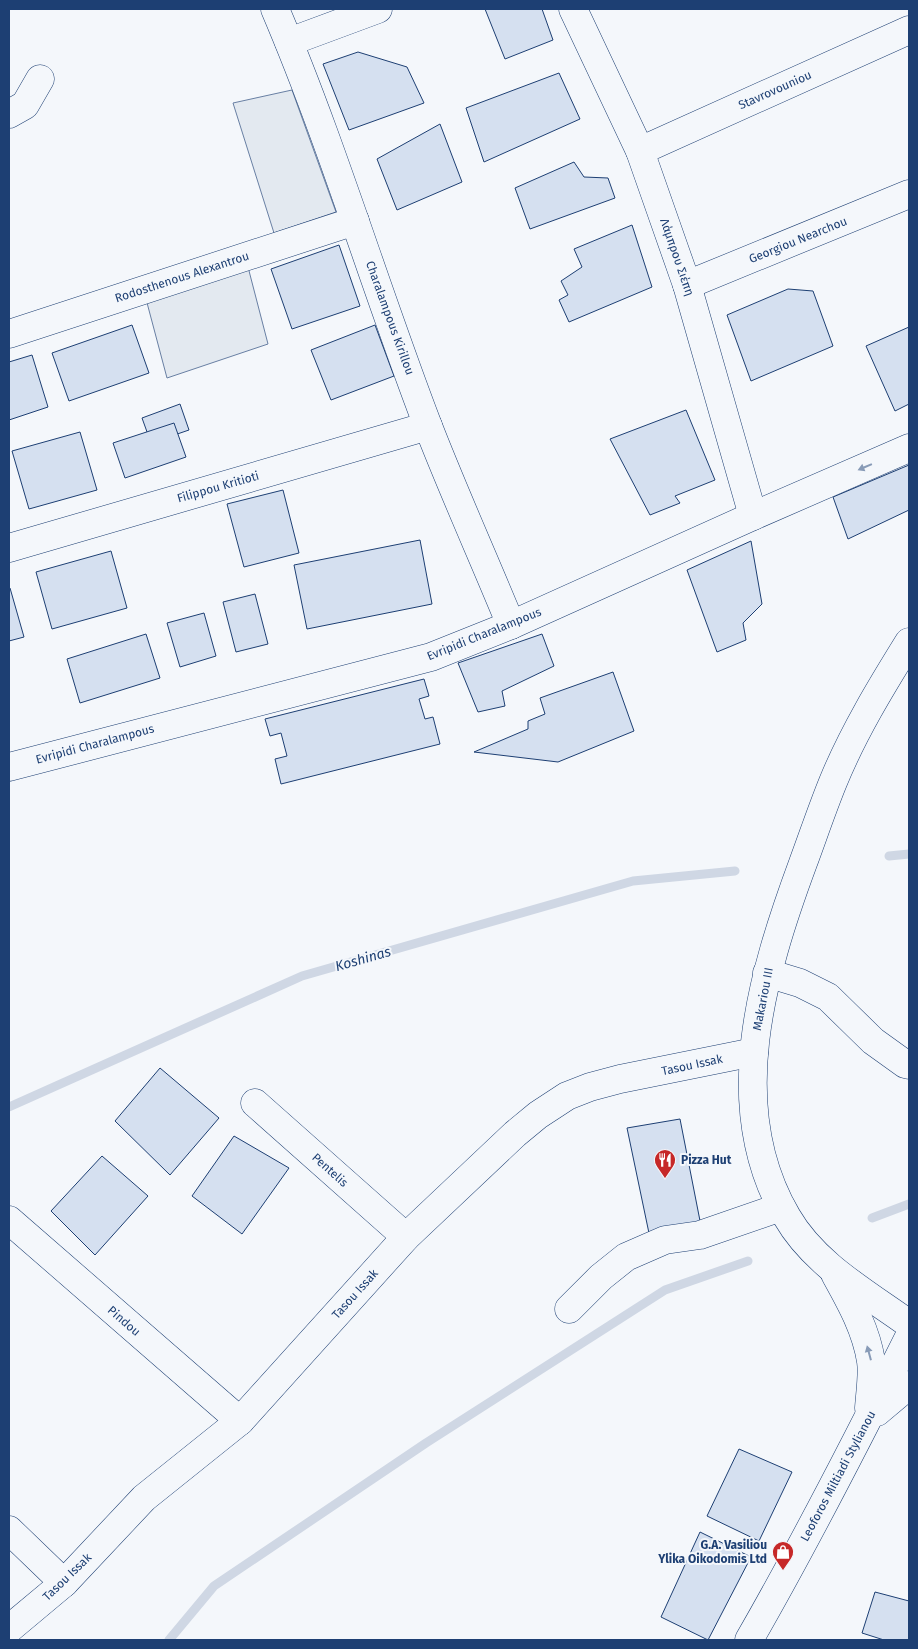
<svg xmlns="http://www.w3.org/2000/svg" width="918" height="1649" font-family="'Fira Sans',sans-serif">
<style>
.green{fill:#e3e9f0;stroke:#687fa3}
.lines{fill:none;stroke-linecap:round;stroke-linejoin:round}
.stream{stroke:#cfd7e4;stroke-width:9}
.building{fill:#d5e0f0;stroke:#1d3f73}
.minor-casing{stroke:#1d3f73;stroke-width:29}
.major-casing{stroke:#1d3f73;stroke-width:29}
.minor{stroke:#f4f7fb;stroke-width:28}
.major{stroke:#f4f7fb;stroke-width:28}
.oneway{fill:#889bb7}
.labels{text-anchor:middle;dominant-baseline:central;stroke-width:4;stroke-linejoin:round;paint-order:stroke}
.street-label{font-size:12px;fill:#1d3f73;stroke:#f4f7fb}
.poi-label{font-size:12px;font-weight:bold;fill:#1d3f73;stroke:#f4f7fb;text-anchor:start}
.water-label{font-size:14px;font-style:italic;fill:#1d3f73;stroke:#f4f7fb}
</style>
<rect width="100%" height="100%" fill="#f4f7fb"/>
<g class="green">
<path d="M292,90L336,212L274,233L233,103Z"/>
<path d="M248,267L268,344L167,378L146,299Z"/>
</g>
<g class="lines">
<g class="stream">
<path d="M889,856L909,854"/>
<path d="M9,1107L302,976L633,881L735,871"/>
<path d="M872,1218L909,1204"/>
<path d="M169,1640L214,1586L426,1443L665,1290L748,1261"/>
</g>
</g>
<g class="building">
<path d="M485,9H542L553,40L505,59Z"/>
<path d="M358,52L407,67L424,103L349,130L323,64Z"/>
<path d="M559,73L580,119L484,162L466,108Z"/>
<path d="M440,124L462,182L397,210L377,159Z"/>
<path d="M574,162L584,177L608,178L615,198L530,229L515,188Z"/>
<path d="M632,225L652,287L569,322L559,300L568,295L561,281L582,267L574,249Z"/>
<path d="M339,245L360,306L292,329L271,269Z"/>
<path d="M788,289L813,291L833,346L751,381L727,315Z"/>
<path d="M132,325L149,373L69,401L52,353Z"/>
<path d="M375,325L394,376L331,400L311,350Z"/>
<path d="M909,327V404L895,411L866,346Z"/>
<path d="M32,355L48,407L9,420V362Z"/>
<path d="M180,404L189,430L151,443L142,418Z"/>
<path d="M686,410L715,480L675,496L680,503L650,515L610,439Z"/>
<path d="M174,423L186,457L125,478L113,443Z"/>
<path d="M80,432L97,490L29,509L12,451Z"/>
<path d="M909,465V510L848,539L833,497Z"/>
<path d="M283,490L299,553L244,567L227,504Z"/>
<path d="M420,540L432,604L307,629L294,565Z"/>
<path d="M751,541L762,604L743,623L746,640L717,652L687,570Z"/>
<path d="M111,551L127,608L52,629L36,572Z"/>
<path d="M9,588H10L24,637L9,641Z"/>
<path d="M255,594L268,644L236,652L223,602Z"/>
<path d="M204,613L216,656L180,667L167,623Z"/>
<path d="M146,634L160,678L80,703L67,659Z"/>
<path d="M542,634L554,666L502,691L505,706L478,712L458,663Z"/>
<path d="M613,672L634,731L558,762L474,752L528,729V721L545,714L540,698Z"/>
<path d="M424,679L429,696L419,699L425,719L433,717L440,744L281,784L275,759L287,756L281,733L270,736L265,719Z"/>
<path d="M160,1068L219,1118L170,1175L115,1121Z"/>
<path d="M680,1119L702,1231L650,1238L627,1128Z"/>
<path d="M234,1136L289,1168L242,1234L192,1196Z"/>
<path d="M102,1156L148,1196L95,1255L51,1211Z"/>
<path d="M739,1449L792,1472L759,1541L707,1516Z"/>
<path d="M700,1532L751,1557L708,1640L661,1617Z"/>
<path d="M875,1592L909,1601V1640H884L862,1633Z"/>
</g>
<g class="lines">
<g class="minor-casing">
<g id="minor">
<path d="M275,9C333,145 375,288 428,426C454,493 484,559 511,625"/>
<path d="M573,9L640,151L687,285L753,516"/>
<path d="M289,42L378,9"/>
<path d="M9,114L25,105L40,79"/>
<path d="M640,151L909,30"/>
<path d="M687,285L909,194"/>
<path d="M9,334L355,221"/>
<path d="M9,548L428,426"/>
<path d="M9,767L431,657L511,625L753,516L909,448"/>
<path d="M767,973L800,983L828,997L873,1041L905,1064L909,1065"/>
<path d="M255,1103L406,1237"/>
<path d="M9,1220L240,1421"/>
<path d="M569,1309L601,1277L626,1257L665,1240L700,1235L781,1207"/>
<path d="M9,1530L64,1583"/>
<path d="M9,1629L64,1583L144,1498L240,1421L406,1237L515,1134L538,1115L567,1096L590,1087L620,1079L754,1052"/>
</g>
</g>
<g class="major-casing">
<g id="major">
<path d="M909,642C881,687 853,733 833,782C822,809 813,836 803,863C762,974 722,1107 787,1217C814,1264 866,1293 909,1324"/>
<path d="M835,1274C850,1301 866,1329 871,1361C873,1375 870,1393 869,1408"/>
<path d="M877,1412L909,1385"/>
<path d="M749,1640C806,1541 858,1439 909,1337"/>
</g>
</g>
<use href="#minor" class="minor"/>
<use href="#major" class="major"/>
</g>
<defs><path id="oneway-solid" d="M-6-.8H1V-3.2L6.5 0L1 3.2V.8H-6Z" transform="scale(1.25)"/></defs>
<g class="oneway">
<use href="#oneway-solid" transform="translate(865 467) rotate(157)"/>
<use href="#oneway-solid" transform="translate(869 1353) rotate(-105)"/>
</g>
<defs>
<g id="restaurant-pin" transform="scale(1.125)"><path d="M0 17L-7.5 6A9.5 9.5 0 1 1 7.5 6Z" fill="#c62828" stroke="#f4f7fb"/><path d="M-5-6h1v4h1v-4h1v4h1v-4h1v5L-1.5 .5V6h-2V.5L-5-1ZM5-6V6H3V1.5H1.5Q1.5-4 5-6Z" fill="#fff"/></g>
<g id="shop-pin" transform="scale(1.125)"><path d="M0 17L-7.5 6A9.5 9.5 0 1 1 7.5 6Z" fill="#c62828" stroke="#f4f7fb"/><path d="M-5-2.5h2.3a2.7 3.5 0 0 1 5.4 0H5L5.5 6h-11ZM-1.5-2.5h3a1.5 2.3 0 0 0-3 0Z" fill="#fff"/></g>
</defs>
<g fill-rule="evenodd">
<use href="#restaurant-pin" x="665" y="1160"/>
<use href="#shop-pin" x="783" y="1552"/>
</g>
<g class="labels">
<g class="street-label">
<text transform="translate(775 90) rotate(-24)">Stavrovouniou</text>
<text transform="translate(798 240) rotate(-22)">Georgiou Nearchou</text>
<text transform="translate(677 257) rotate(71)">Λάμπρου Σιέπη</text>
<text transform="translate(182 277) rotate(-18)">Rodosthenous Alexantrou</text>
<text transform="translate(390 318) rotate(70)">Charalampous Kirillou</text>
<text transform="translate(218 487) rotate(-16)">Filippou Kritioti</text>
<text transform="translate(484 634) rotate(-22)">Evripidi Charalampous</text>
<text transform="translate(95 744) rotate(-15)">Evripidi Charalampous</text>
<text transform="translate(763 999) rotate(-79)">Makariou III</text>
<text transform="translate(692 1065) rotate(-12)">Tasou Issak</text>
<text transform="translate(330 1170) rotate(42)">Pentelis</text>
<text transform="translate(355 1294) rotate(-48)">Tasou Issak</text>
<text transform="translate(124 1321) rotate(41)">Pindou</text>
<text transform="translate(838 1476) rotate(-62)">Leoforos Miltiadi Stylianou</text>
<text transform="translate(67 1577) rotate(-44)">Tasou Issak</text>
</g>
<g class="poi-label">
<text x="681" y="1160">Pizza Hut</text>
<text x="767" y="1545" text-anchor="end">G.A. Vasiliou<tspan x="767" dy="14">Ylika Oikodomis Ltd</tspan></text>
</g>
<g class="water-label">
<text transform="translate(363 959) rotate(-16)">Koshinas</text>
</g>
</g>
<rect width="918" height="1649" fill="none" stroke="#1d3f73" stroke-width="20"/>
</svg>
